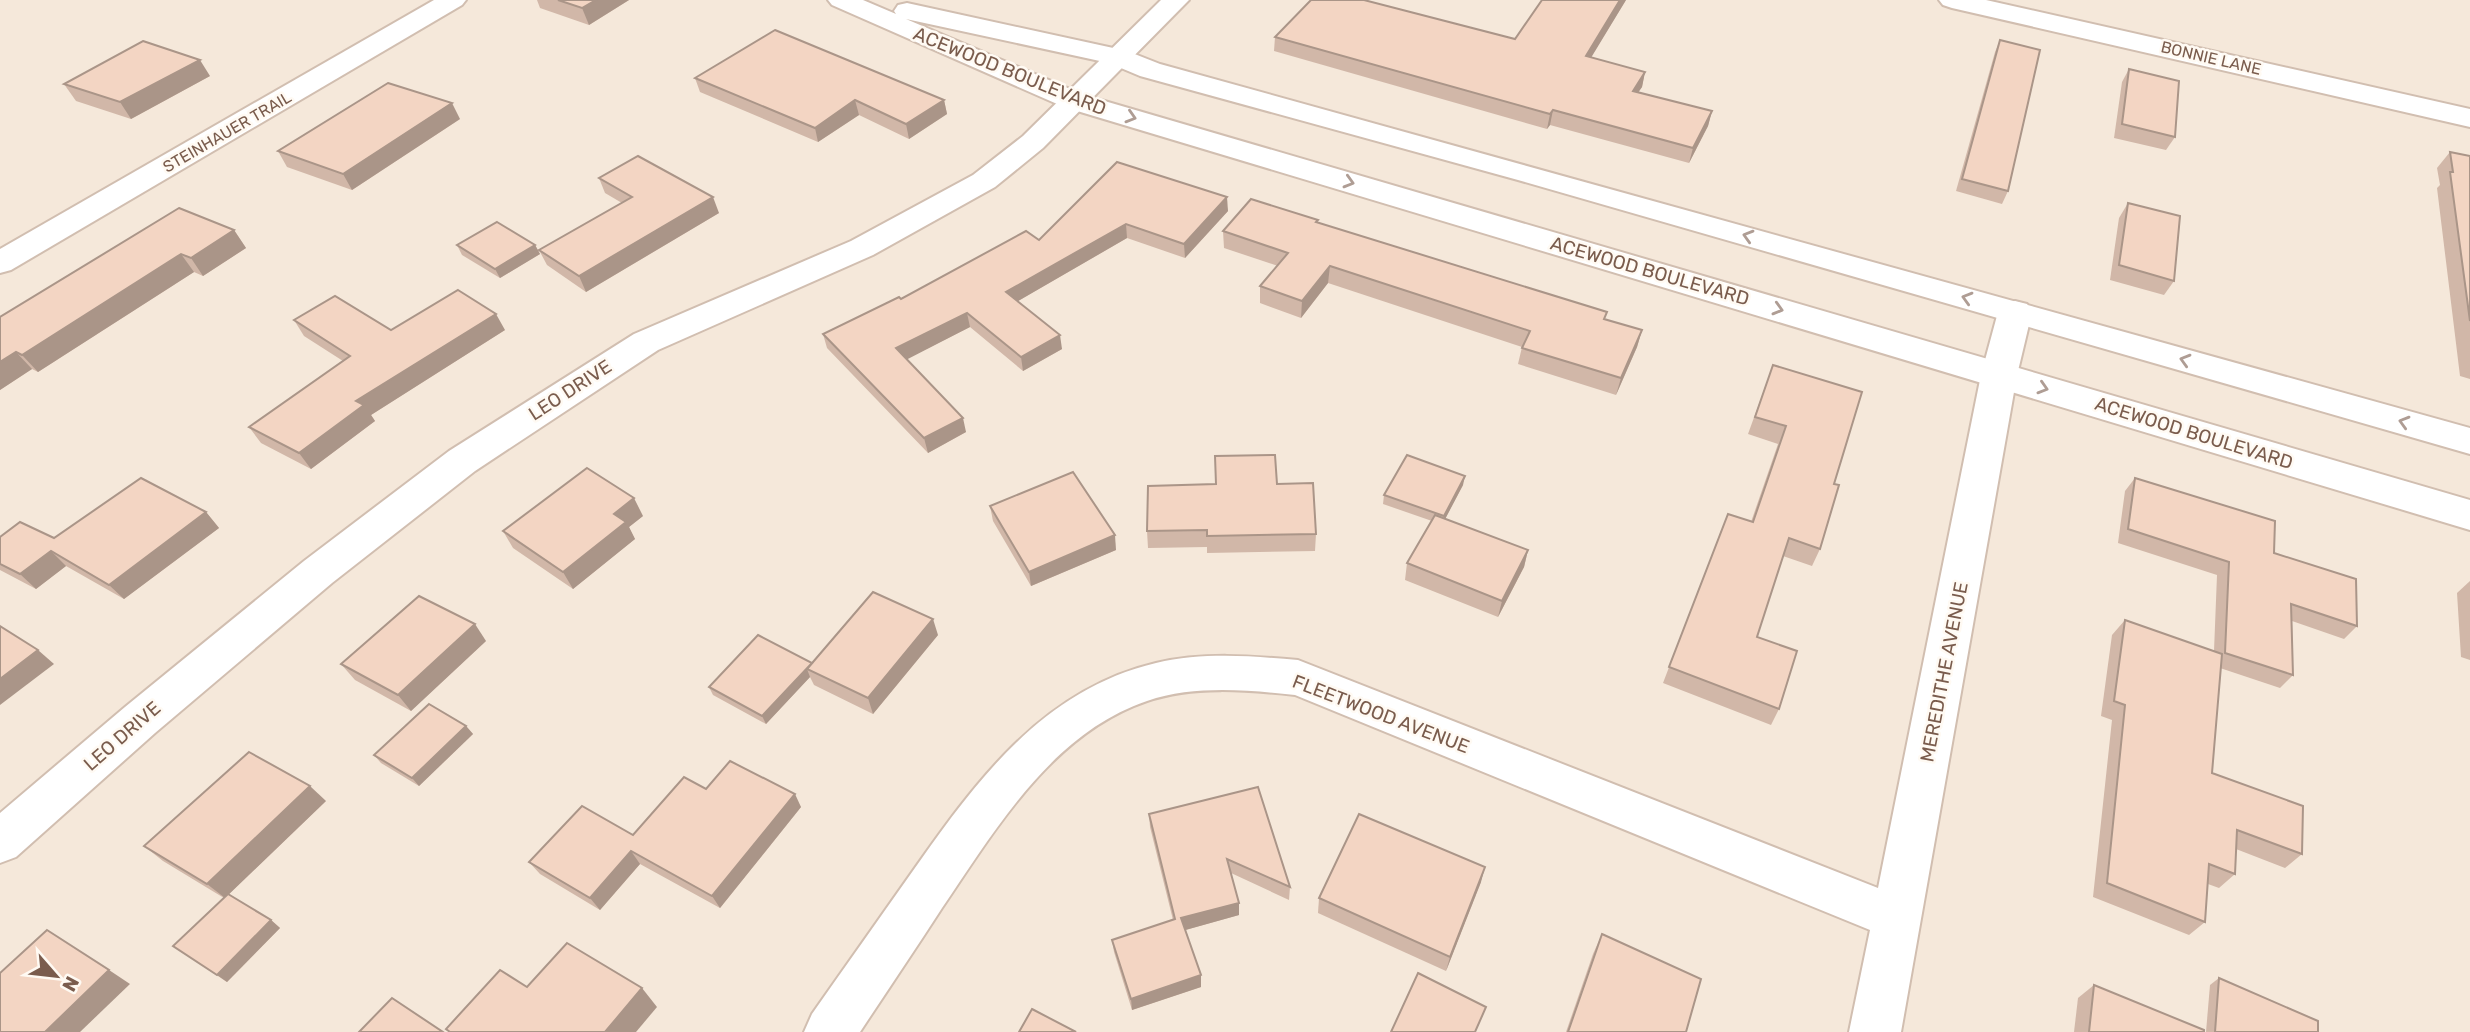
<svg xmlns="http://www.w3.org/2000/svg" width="2470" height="1032" font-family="Rubik,sans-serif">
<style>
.residential{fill:#f5e8da}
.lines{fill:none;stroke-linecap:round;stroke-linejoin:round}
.minor-casing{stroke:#d1beb0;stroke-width:4}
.tertiary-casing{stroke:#d1beb0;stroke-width:4}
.minor{fill:#fff;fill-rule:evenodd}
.tertiary{fill:#fff;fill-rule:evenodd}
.wall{fill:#d1b7a8}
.shaded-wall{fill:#aa9588}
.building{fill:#f3d5c3;stroke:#aa9588;stroke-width:2}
.oneway{stroke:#af9d94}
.labels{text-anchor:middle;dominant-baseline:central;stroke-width:5;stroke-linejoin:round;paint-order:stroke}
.far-street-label{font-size:16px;fill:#7a5c4d;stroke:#fffaf3}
.street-label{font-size:19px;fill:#7a5c4d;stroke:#fffaf3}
</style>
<rect width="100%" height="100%" fill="#fdf6ec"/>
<rect class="residential" x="0" y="0" width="2470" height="1032"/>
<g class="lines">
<g class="minor-casing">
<g id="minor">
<path d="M434,0H466L462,5L11,270L0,273V249Z"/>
<path d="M1161,0H1189L1043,148L995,187L873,255L658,350L475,471L332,583L155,733L16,857L0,863V813L125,707L304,561L449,451L634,334L851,241L973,175L1023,136Z"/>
<path d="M1939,0H1986L2470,109V127L1952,8L1943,5Z"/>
<path d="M2015,301L2027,304L2032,312L2017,375L1901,1032H1849L1870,930L1295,695C1247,690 1194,685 1147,701C1052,733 995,830 942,908C915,950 887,991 860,1032H804L812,1014C844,968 877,922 910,875C974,784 1041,690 1156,663C1203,652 1251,656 1298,660L1878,888L1981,375L1998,312L2003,304Z"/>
</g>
</g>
<g class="tertiary-casing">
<path id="tertiary" d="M828,0H863L896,14L894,11L898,5L907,3L1127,51L1160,64L2470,428V454L1518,180L1140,76L1109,63L906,19L1084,95L2470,500V530L1064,107L832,5Z"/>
</g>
<use href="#minor" class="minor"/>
<use href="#tertiary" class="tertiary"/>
</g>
<g class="wall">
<path d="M537,0H629L589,25L540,8Z"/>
<path d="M1542,0H1626L1591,57L1645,72L1642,87L1638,92L1712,111L1708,126L1689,163L1550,125L1547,129L1274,51L1275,37L1515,39Z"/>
<path d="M2000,40L2008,191L2002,204L1956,191L1995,52Z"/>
<path d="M2129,69L2175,137L2166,150L2114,138L2122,82Z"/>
<path d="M210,76L131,119L76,101L64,84Z"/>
<path d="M695,78L944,100L947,114L909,139L859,115L818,142L700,92Z"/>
<path d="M460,119L352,190L287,167L278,151Z"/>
<path d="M2450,152L2470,156V379L2460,376L2437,188L2440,185L2437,168Z"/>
<path d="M1117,162L1228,211L1185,258L1127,238L1018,301L1062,349L1023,371L970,327L906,359L966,432L928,453L827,348L823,334L1039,240Z"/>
<path d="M599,178L719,213L586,292L547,265L539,250L622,203L605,193Z"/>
<path d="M2128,203L2174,281L2164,295L2110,280L2119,218Z"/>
<path d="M1317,223L1605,319L1642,330L1637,347L1616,395L1518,364L1522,347L1328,283L1301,318L1260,303V286L1278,266L1224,248L1223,231Z"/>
<path d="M234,230L246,248L203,276L194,272L38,372L32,369L0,390V317Z"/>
<path d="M457,245H535L540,254L500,278L462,255Z"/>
<path d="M294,320L391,330H505L371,415L375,421L311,469L261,443L249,427L343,361L304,336Z"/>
<path d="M1773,365L1834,484L1820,549L1812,566L1783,556L1757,637L1779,709L1771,725L1663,683L1721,531L1751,522L1778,444L1748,434Z"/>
<path d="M2135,478L2274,553L2357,626L2344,639L2292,621L2293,675L2280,688L2220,668L2212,773L2302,854L2285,868L2236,849L2235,874L2219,888L2208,884L2205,922L2189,935L2093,897L2112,720L2101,716L2112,635L2125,620L2214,651L2217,575L2118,543L2125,491Z"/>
<path d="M1277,484L1316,534L1315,551L1207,553V547L1148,548L1147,531Z"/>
<path d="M1463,485L1445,519L1528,550L1524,567L1498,617L1405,580L1407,563L1432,521L1383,504L1384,495Z"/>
<path d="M990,506L1116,550L1031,586L993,521Z"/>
<path d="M206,512L219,528L124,599L66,566L36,589L0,570V537L54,538Z"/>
<path d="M643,516L629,527L635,539L573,589L513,548L503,531Z"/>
<path d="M2470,581V660L2461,657L2457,593Z"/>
<path d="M938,635L873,714L814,685L810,677L766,724L713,695L709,687Z"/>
<path d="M486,641L411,711L355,680L341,664Z"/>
<path d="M466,726L473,734L419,786L381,763L374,755Z"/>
<path d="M706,789L801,807L720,908L640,864L600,910L540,874L529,862L633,835Z"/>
<path d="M326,801L229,894L271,920L280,928L227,982L173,946L224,898L163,861L144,846Z"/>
<path d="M1149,814L1290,887L1289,900L1231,873L1239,915L1185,930L1201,987L1132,1010L1114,952L1112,940L1173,920L1150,827Z"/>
<path d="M1481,882L1446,971L1318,913L1319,898Z"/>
<path d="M1602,934L1686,1032H1566L1593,954Z"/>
<path d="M2219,978L2318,1032H2206L2210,985Z"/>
<path d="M2094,985L2204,1032H2074L2078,998Z"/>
</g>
<g class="shaded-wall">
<path d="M596,0H629L589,25L582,8Z"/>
<path d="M1620,0H1626L1583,71L1586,56Z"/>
<path d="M200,60L210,76L131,119L120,102Z"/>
<path d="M1645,72L1642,87L1629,106L1633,91Z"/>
<path d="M855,100L859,115L818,142L815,128Z"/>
<path d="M944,100L947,114L909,139L906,124Z"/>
<path d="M452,103L460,119L352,190L343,174Z"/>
<path d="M1553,110L1550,125L1547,129L1550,114Z"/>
<path d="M1712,111L1708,126L1689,163L1693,148Z"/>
<path d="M713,197L719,213L586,292L579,276Z"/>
<path d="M1227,197L1228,211L1185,258L1184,244Z"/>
<path d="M1126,224L1127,238L1008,307L1006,292Z"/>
<path d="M234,230L246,248L203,276L191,258Z"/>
<path d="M535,245L540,254L500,278L495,269Z"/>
<path d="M181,254L194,272L38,372L22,355Z"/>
<path d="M1330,266L1328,283L1301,318L1302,301Z"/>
<path d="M967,313L970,327L900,363L896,348Z"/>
<path d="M496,314L505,330L371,415L375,421L311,469L299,453L356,401Z"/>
<path d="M1642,330L1637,347L1616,395L1621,378Z"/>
<path d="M1060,335L1062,349L1023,371L1021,357Z"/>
<path d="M16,352L32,369L0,390V362Z"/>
<path d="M963,418L966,432L928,453L924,438Z"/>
<path d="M1465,476L1463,485L1442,525L1444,516Z"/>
<path d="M634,498L643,516L629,527L635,539L573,589L563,572L614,514Z"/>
<path d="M206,512L219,528L124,599L109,585Z"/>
<path d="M1115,535L1116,550L1031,586L1029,572Z"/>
<path d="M1528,550L1524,567L1498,617L1502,601Z"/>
<path d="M51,551L66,566L36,589L20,574Z"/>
<path d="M933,619L938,635L873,714L868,698Z"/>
<path d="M475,624L486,641L411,711L398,695Z"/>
<path d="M38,650L54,664L0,705V679Z"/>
<path d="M812,663L807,669L810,677L766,724L762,716Z"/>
<path d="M466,726L473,734L419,786L412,778Z"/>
<path d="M310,786L326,801L225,898L207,884Z"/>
<path d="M795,794L801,807L720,908L712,896Z"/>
<path d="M631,851L640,864L600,910L590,898Z"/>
<path d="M1485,867L1481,882L1446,971L1450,957Z"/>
<path d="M1239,903V915L1182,931L1181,918Z"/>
<path d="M271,920L280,928L227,982L217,975Z"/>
<path d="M109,970L130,984L80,1032H45Z"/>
<path d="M1201,975V987L1132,1010L1131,999Z"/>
<path d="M642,988L657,1007L636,1032H605Z"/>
</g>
<g class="building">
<path d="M558,0H596L582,8Z"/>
<path d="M1311,0H1364L1515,39L1542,0H1620L1586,56L1645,72L1633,91L1712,111L1693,148L1553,110L1550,114L1275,37Z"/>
<path d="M775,30L944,100L906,124L855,100L815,128L695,78Z"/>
<path d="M2000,40L2040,50L2008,191L1962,179Z"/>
<path d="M143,41L200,60L120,102L64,84Z"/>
<path d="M2129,69L2179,81L2175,137L2122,124Z"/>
<path d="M388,83L452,103L343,174L278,151Z"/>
<path d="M2450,152L2470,156V321L2450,172H2453Z"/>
<path d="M638,156L713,197L579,276L539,250L632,197L599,178Z"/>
<path d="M1117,162L1227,197L1184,244L1126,224L1006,292L1060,335L1021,357L967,313L896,348L963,418L924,438L823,334L899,297L901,299L1026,231L1039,240Z"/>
<path d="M1251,199L1318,220L1316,222L1607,312L1604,319L1642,330L1621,378L1522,348L1530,331L1330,266L1302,301L1260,286L1288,253L1223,231Z"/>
<path d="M2128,203L2180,216L2174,281L2119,265Z"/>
<path d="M179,208L234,230L191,258L181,254L22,355L16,352L0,362V317Z"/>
<path d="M497,222L535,245L495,269L457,245Z"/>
<path d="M458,290L496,314L356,401L364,405L299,453L249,427L350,356L294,320L335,296L391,330Z"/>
<path d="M1773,365L1862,392L1834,484L1839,485L1820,549L1789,538L1757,637L1797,651L1779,709L1669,667L1728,514L1753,522L1786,426L1755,417Z"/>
<path d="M1275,455L1277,484L1313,483L1316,534L1207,536V530L1147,531L1148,486L1216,484L1215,456Z"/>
<path d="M1407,455L1465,476L1444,516L1384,495Z"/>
<path d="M587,468L634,498L614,514L626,522L563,572L503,531Z"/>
<path d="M1073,472L1115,535L1029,572L990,506Z"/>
<path d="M141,478L206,512L109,585L51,551L20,574L0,564V537L20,522L54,538Z"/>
<path d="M2135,478L2275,521L2274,553L2356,579L2357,626L2291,604L2293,675L2225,653L2229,562L2128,529Z"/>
<path d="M1435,515L1528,550L1502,601L1407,563Z"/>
<path d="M873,592L933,619L868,698L807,669Z"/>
<path d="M419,596L475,624L398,695L341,664Z"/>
<path d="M2125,620L2222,654L2212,773L2303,806L2302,854L2237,830L2235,874L2209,864L2205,922L2107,883L2125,705L2114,701Z"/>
<path d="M0,626L38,650L0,679Z"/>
<path d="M758,635L812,663L762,716L709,687Z"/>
<path d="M429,704L466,726L412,778L374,755Z"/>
<path d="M249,752L310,786L207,884L144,846Z"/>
<path d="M730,761L795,794L712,896L631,851L590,898L529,862L582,806L633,835L684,777L706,789Z"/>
<path d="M1258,787L1290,887L1227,859L1239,903L1181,918L1201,975L1131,999L1112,940L1175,919L1149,814Z"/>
<path d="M1359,814L1485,867L1450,957L1319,898Z"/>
<path d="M228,894L271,920L217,975L173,946Z"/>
<path d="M47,930L109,970L45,1032H0V973Z"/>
<path d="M1602,934L1701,979L1686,1032H1568Z"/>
<path d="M567,943L642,988L605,1032H450L446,1029L500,970L527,987Z"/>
<path d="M1418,973L1486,1007L1475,1032H1391Z"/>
<path d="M2219,978L2318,1021V1032H2215Z"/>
<path d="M2094,985L2204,1030V1032H2089Z"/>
<path d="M392,998L443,1032H359Z"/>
<path d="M1032,1009L1076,1032H1019Z"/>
</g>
<defs><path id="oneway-chevron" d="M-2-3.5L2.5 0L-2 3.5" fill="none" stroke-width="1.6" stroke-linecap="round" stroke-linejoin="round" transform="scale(1.75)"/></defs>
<g class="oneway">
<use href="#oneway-chevron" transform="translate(1131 117) rotate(17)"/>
<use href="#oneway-chevron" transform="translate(1349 182) rotate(16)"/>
<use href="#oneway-chevron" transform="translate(1748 236) rotate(-164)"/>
<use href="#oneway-chevron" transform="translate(1967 298) rotate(-164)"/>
<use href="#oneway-chevron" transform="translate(1778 309) rotate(16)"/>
<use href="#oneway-chevron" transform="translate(2185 360) rotate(-164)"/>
<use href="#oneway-chevron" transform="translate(2043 388) rotate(17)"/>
<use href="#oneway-chevron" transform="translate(2404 422) rotate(-164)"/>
</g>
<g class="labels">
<g class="far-street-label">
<text transform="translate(2211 58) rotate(13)">BONNIE LANE</text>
<text transform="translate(227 132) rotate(-30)">STEINHAUER TRAIL</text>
</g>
<g class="street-label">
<text transform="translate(1010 71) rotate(22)">ACEWOOD BOULEVARD</text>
<text transform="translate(1650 271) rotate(16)">ACEWOOD BOULEVARD</text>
<text transform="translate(570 390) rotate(-33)">LEO DRIVE</text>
<text transform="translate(2194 433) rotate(17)">ACEWOOD BOULEVARD</text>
<text transform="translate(1944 672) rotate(-79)">MEREDITHE AVENUE</text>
<text transform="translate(1381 714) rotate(21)">FLEETWOOD AVENUE</text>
<text transform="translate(122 736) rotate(-41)">LEO DRIVE</text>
</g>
</g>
<g transform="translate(56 976) rotate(118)" stroke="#fffaf3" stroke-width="5" paint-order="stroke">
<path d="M0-5L12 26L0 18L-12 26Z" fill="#7a5c4d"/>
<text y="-10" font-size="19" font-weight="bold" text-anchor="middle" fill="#7a5c4d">N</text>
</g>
</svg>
